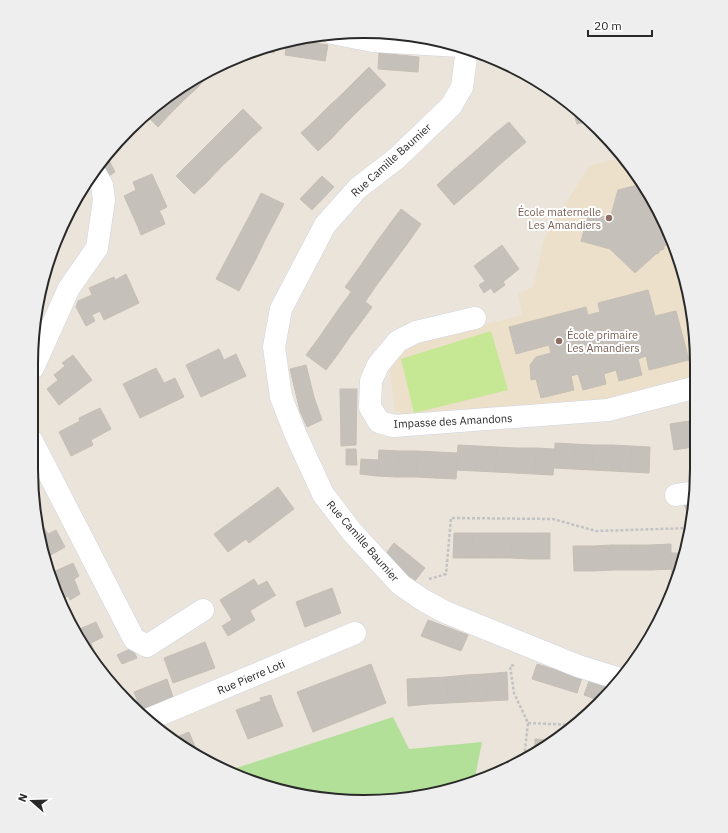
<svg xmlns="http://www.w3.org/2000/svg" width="728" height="833" font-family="'IBM Plex Sans',sans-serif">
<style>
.education{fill:#ece0ca}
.green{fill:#b2e098}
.pitch{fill:#c6e794}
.building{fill:#c6c0ba;stroke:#c6bfb5}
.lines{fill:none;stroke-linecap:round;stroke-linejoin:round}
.minor-casing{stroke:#d0d4e1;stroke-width:23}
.path{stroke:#c3c3c3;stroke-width:2.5;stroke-dasharray:3 2;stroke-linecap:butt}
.minor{stroke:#fff;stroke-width:22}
.education-dot{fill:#8d6e63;stroke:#fff;stroke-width:1.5}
.labels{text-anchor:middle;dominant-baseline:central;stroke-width:4;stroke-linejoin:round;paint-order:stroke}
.street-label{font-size:11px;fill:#292929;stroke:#fff}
.education-label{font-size:11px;fill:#785e54;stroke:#fff;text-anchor:end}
.rim{fill:none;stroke:#292929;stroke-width:2}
</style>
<rect width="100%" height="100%" fill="#ebe4db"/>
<path class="education" d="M623,157L652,198L679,257L696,342V377L604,401L406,417L394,409L390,369L404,350L425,339L522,315L518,294L533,287L544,239L589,166Z"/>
<path class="green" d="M393,717L409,749L482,742L474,783L386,801L320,799L237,777L227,771Z"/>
<path class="pitch" d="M491,331L508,390L414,413L401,359Z"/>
<g class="building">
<path d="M296,40L328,45L325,61L285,55L287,42Z"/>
<path d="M275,44L274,53L255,50L257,49Z"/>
<path d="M379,53L419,57L418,72L378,69Z"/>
<path d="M369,67L386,85L373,97L356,80Z"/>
<path d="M207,71L210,74L197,88L190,81Z"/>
<path d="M356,80L373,97L358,111L342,94Z"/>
<path d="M190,81L197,88L184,100L175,92Z"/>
<path d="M175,92L184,100L170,114L159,103Z"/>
<path d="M342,94L358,111L345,124L328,107Z"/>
<path d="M159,103L170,114L158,127L145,114Z"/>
<path d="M571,104L589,121L577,124Z"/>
<path d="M328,107L345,124L331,139L314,121Z"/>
<path d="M243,109L262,128L248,141L229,123Z"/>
<path d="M314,121L331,139L318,151L301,133Z"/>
<path d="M509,122L526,142L512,154L494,134Z"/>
<path d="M229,123L248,141L234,155L216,136Z"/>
<path d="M494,134L512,154L497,167L480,147Z"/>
<path d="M216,136L234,155L221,167L203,149Z"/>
<path d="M480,147L497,167L483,180L465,160Z"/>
<path d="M203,149L221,167L207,182L189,163Z"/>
<path d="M108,158L115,172L109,176L103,164Z"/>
<path d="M465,160L483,180L469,192L451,172Z"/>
<path d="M189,163L207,182L194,194L176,176Z"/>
<path d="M451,172L469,192L454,205L437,185Z"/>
<path d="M152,174L167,207L159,211L162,216L138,227L124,196L136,190L133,182Z"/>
<path d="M322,176L334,187L312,210L300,199Z"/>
<path d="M641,182L652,198L673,243L664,246V249L659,251V253L656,254L635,273L610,249L581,241L589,213L610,218L618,190L638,185Z"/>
<path d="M261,193L284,204L274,223L252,211Z"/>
<path d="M401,209L421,224L410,240L389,225Z"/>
<path d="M252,211L274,223L265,240L243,228Z"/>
<path d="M162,216L165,224L141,235L138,227Z"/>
<path d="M389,225L410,240L399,255L378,240Z"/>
<path d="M243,228L265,240L257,257L234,245Z"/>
<path d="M58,236L62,243L53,248Z"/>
<path d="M378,240L399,255L387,271L367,256Z"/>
<path d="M234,245L257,257L248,274L225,262Z"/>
<path d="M502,245L519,269L503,282L505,285L494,293L491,288L484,293L479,285L485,281L474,266Z"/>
<path d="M367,256L387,271L376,286L356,272Z"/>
<path d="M225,262L248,274L239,291L216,279Z"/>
<path d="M356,272L376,286L365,302L345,287Z"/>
<path d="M126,274L139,303L104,320L100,311L92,315L95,321L86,326L76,307L78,301L92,295L89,288L114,277L115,280Z"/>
<path d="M648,290L655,316L676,311L689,360L649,370L646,356L638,359L642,375L619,381L616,370L604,374L606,384L583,390L578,374L571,376L574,390L541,398L536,379L531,380L530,365L536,357L551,353L549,345L516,354L509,327L586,307L588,315L600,312L598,303Z"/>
<path d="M352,291L372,307L361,322L340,307Z"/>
<path d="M340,307L361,322L349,338L329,323Z"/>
<path d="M329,323L349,338L338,354L318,339Z"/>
<path d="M318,339L338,354L326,370L306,355Z"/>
<path d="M219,349L224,360L236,354L246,376L201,397L186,365Z"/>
<path d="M73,355L92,380L59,405L47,389L58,380L54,375L65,366L62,363Z"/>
<path d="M306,365L314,397L322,420L307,427L300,411L290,369Z"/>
<path d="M156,368L164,383L175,378L184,397L140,418L123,384Z"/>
<path d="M340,389H357L356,445L341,446Z"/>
<path d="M100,408L111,429L91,440L93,445L71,456L59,432L80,421L79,418Z"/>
<path d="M697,419V446L693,447L689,421Z"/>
<path d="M689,421L693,447L674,450L670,424Z"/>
<path d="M555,443L574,444L573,469L554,468Z"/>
<path d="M574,444L594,445L592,470L573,469Z"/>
<path d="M458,445L477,446L476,471L456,470Z"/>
<path d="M594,445H613L612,471L592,470Z"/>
<path d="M613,445L631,446L630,472L612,471Z"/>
<path d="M477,446L497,447L495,472L476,471Z"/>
<path d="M631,446L650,447L649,473L630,472Z"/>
<path d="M497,447L516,448L515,473L495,472Z"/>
<path d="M516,448H536L534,474L515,473Z"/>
<path d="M536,448L555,449L553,475L534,474Z"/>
<path d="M346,449H356L357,465H346Z"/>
<path d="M379,450L399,451L397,477L377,476Z"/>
<path d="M399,451H418L416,477H397Z"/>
<path d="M418,451L437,452L436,478L416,477Z"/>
<path d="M437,452L458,453L456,479L436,478Z"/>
<path d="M361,459L378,460L377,476L360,474Z"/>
<path d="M278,487L294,509L249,543L246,539L228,552L214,534Z"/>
<path d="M694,501L692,519L689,520L684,503Z"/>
<path d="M44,528L48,534L56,530L65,547L49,556L44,549L42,550L39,530Z"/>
<path d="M454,533H473L472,558H453Z"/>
<path d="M473,533H492V558H472Z"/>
<path d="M492,533H512L511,558H492Z"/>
<path d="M512,533H531L530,559L511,558Z"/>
<path d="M531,533H550V559H530Z"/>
<path d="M394,543L425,568L414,582L384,556Z"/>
<path d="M671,544V569L651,570V545Z"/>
<rect x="612" y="545" width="20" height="25"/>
<path d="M612,545V570L593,571V546Z"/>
<rect x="632" y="545" width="19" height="25"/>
<path d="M573,546H593V571H574Z"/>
<path d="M671,553H685L677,578H672Z"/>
<path d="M73,563L79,576L74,579L80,594L70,600L68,596L59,600L49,574Z"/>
<path d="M254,579L258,586L267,581L274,593L245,607L248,612L250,611L255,620L228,636L222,626L232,620L220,600Z"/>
<path d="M332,588L341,613L305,627L296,602Z"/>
<path d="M274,593L276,595L248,612L245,607Z"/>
<path d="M428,620L468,635L461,651L421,636Z"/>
<path d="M96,622L103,637L91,643L98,661L96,662L75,631Z"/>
<path d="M205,642L215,668L173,683L164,658Z"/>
<path d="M132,648L137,658L122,664L117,655Z"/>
<path d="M371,664L386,703L313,732L297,692Z"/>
<path d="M537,664L582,678L577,693L532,679Z"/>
<path d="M507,672L508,700L487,701L485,674Z"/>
<path d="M485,674L487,701L467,702L466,675Z"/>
<path d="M466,675L467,702L448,703L446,677Z"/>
<path d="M446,677L448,703L429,704L427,678Z"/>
<path d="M427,678L429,704L408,706L407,679Z"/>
<path d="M167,679L173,697L141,710L134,692Z"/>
<path d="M589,681L596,683L612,689L602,701L592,698L584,695Z"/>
<path d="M271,695L274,704L264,708L260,698Z"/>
<path d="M261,701L264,708L274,704L283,726L248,739L236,710Z"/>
<path d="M189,732L198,754L172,739Z"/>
<path d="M535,739L553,740L535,754Z"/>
</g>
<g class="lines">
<g class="minor-casing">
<g id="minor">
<path d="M332,33L373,41L460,46"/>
<path d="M467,49L462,87L451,106L397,158L358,188L325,225L281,309L274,347L281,397L295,433L323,494L352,532L401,585L423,600L445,612L578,666L620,679"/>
<path d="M475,318L416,332L398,341L378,365L371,381L370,407L379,422L394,426L608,410L697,387"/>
<path d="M33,368L69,288L97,248L104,200L102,185L95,173"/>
<path d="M32,441L134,639L147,646L203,610"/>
<path d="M676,495L695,492"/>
<path d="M147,720L355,633"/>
</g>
</g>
<g class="path">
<path d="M429,579L446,574L451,518L553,519L596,531L691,528"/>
<path d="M514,665L510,666L514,693L528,723L524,758L522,761"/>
<path d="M528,723L573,725"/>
</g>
<use href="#minor" class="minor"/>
</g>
<g class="education-dot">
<circle cx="609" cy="218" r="4"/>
<circle cx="559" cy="341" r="4"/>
</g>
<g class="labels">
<g class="street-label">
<text transform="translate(391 160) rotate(-42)">Rue Camille Baumier</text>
<text transform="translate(453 421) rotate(-3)">Impasse des Amandons</text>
<text transform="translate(363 541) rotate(49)">Rue Camille Baumier</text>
<text transform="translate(251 677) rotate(-23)">Rue Pierre Loti</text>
</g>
<g class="education-label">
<text x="601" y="212">École maternelle<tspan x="601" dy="13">Les Amandiers</tspan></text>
<text x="567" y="335" text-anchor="start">École primaire<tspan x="567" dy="13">Les Amandiers</tspan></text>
</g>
</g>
<path d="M0 0H728V833H0ZM364 38H364A326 326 0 0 1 690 364V469A326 326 0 0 1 364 795H364A326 326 0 0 1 38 469V364A326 326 0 0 1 364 38Z" fill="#eee" fill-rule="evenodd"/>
<path class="rim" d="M364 38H364A326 326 0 0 1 690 364V469A326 326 0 0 1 364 795H364A326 326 0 0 1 38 469V364A326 326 0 0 1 364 38Z"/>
<g transform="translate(32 801) rotate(290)" stroke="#ffffff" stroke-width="3" paint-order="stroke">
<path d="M0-3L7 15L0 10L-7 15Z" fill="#292929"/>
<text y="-6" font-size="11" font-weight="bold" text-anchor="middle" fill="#292929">N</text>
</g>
<path d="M588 30v6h64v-6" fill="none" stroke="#292929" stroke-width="2"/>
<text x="594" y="30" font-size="12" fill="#292929" stroke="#ffffff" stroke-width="3" paint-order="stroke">20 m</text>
</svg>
